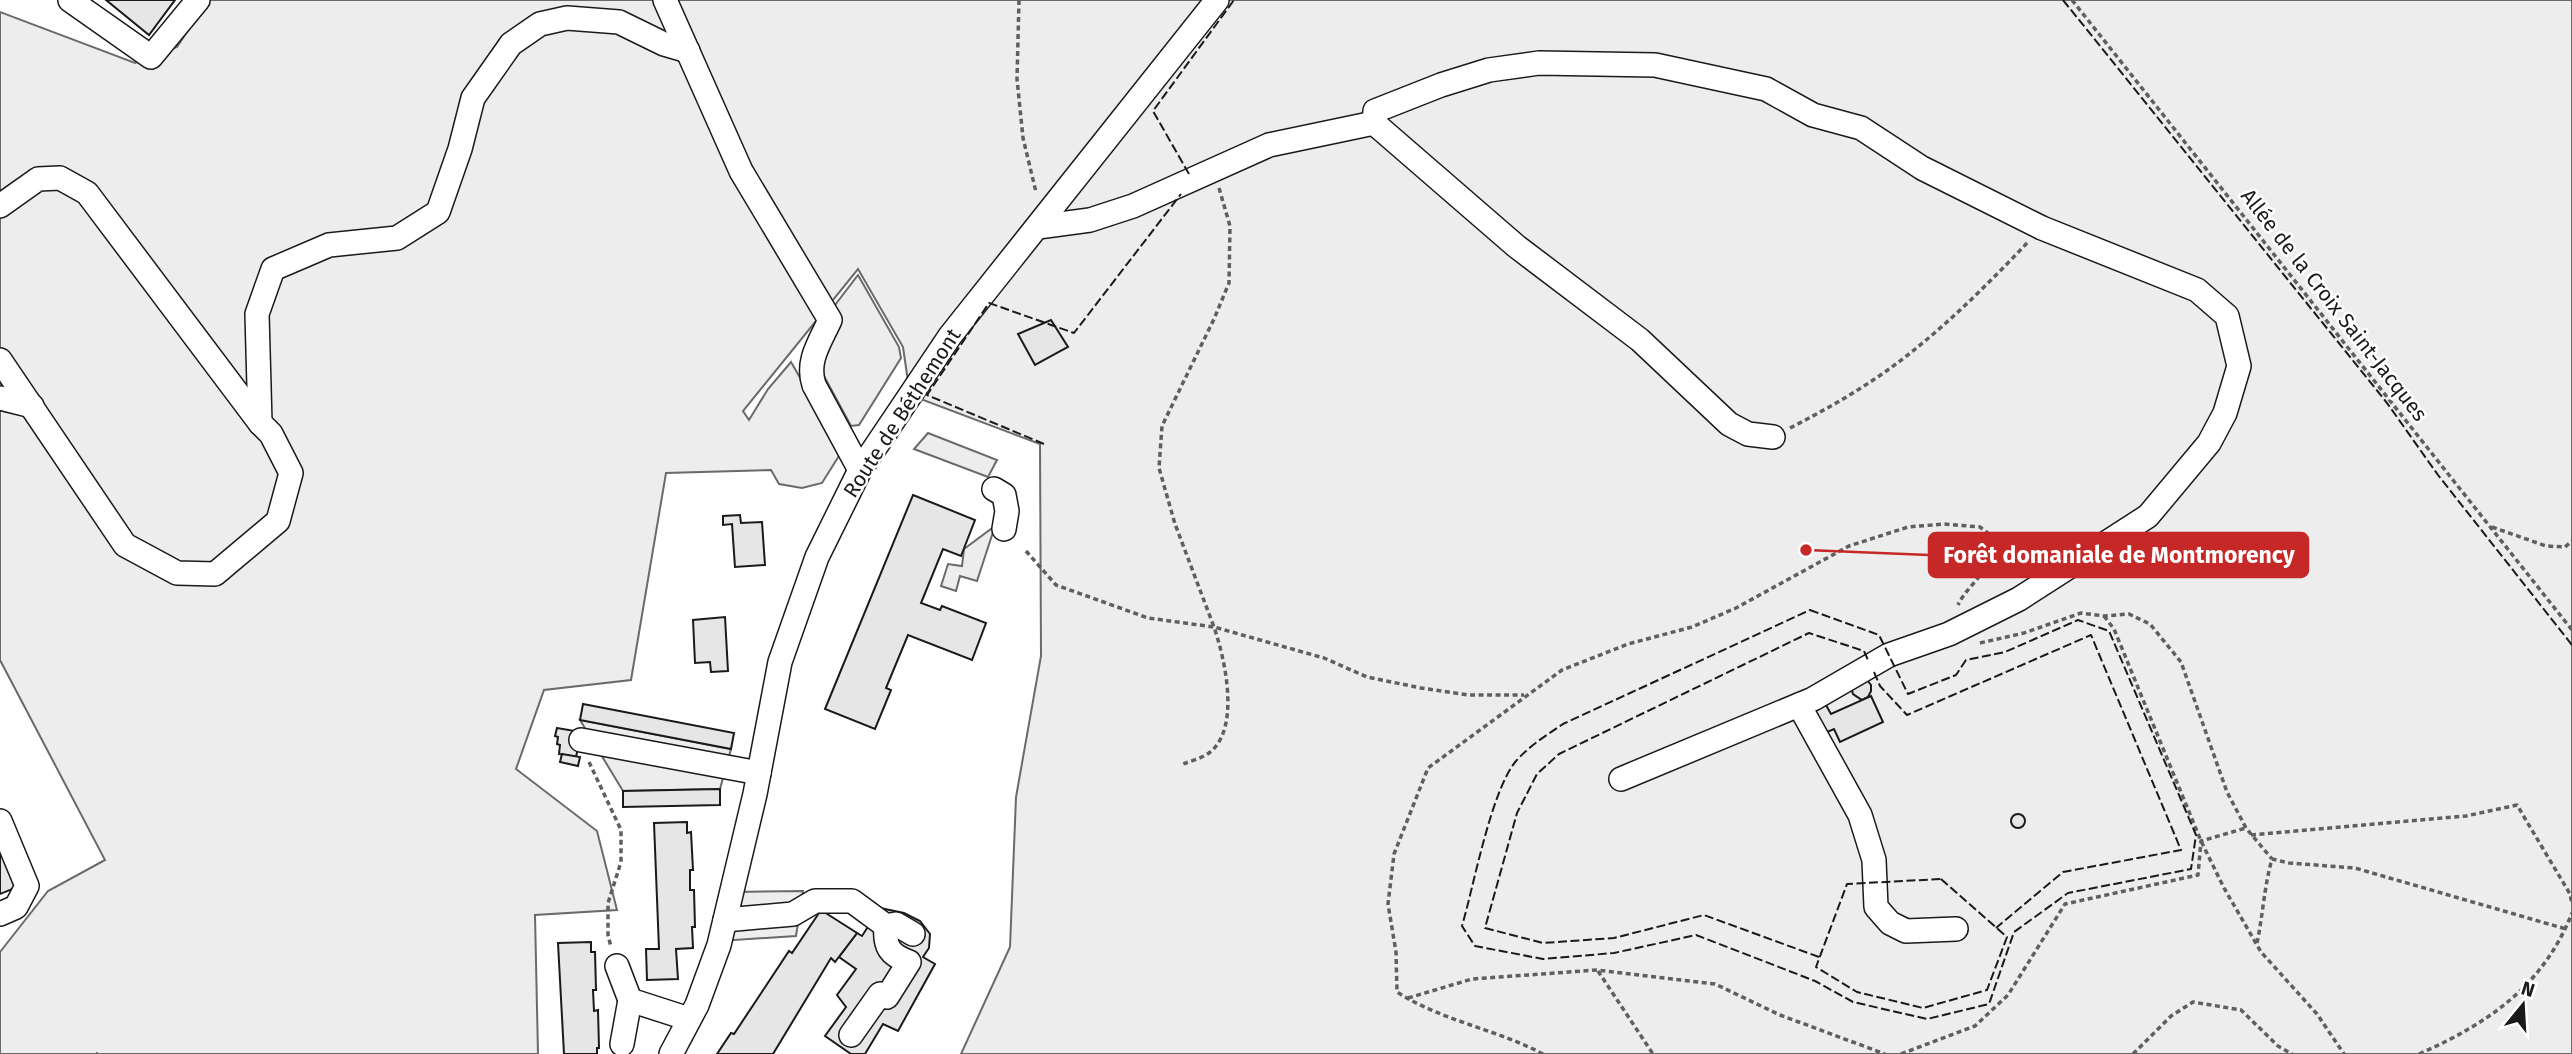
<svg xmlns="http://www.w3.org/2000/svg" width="2572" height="1054" font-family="'Fira Sans',sans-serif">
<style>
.built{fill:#ededed;stroke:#6a6a6a;stroke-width:2}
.building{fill:#e6e6e6;stroke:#1a1a1a;stroke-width:2}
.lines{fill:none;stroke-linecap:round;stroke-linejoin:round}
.minor-casing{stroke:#1a1a1a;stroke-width:26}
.path{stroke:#5f5f5f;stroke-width:3.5;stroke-dasharray:5 3.5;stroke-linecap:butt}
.minor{stroke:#fff;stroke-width:23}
.fence{stroke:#1a1a1a;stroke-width:2;stroke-dasharray:9 3.5;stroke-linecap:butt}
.labels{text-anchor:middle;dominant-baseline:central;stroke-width:5;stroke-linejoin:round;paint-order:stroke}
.street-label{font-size:21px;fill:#1a1a1a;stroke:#fff}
.leader{fill:none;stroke:#c62828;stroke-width:2.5}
.callout-dot{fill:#c62828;stroke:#fff;stroke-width:2.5}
.callout{fill:#c62828;stroke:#c62828;stroke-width:2.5}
.callout-label{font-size:23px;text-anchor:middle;font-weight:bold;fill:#fff}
</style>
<rect width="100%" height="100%" fill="#fff"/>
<g class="built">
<path d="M208,0H2572V1054H961L1010,947L1016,797L1041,656L1040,444L910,395L903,347L858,269L743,411L749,420L768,389L791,362L842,451L822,483L802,488L779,484L771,470L666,473L631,680L544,690L516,769L597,831L617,910L535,915L538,1054H0V952L48,891L105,860L0,660V12L135,63L177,47Z"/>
<path d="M858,275L899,347L901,358L859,425L851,426L811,352L819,326Z"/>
<path d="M928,433L997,460L988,477L914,449Z"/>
<path d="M995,526L977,581L960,576L956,591L941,586L948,564L962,566L964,549Z"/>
<path d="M580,720L731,749L720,789L623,791Z"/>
<path d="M803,891L796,936L720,941L732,892Z"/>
</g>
<g class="building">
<path d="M106,0H175L149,35Z"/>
<path d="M1051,320L1068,347L1035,365L1018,334Z"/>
<path d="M913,495L975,520L961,556L943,549L921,603L940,610L942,606L986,623L972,660L908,635L886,688L891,690L875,729L825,709Z"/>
<path d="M740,515L741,523L762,522L765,565L735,567L732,524L723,525V516Z"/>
<path d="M725,617L728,671L711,672L710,662L695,663L693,620Z"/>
<path d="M1867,680L1871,685V691L1868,697L1862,700L1853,694L1851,687Z"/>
<path d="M1871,696L1883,722L1840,742L1834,729L1825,733L1814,710L1826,705L1831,714Z"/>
<path d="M583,704L734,733L731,749L580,720Z"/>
<path d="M557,728L575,731L578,748L576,757L559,754L560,745L557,744L558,737L555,736Z"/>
<path d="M562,754L580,757L578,766L560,762Z"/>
<path d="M720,789V805L623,807V791Z"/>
<circle cx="2018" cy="821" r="7"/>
<path d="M687,822V833L691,832L693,870H690V890H694L695,927H692L693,948L676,949L678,979L647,980L646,949H659L654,823Z"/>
<path d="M0,850L15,888L0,894Z"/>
<path d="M880,908L904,913L920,921L930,934L929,948L923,957L935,964L898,1031L883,1024L865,1054H851L825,1036L846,1007L837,995L856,969L839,957L857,933L862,936Z"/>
<path d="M821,910L857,933L835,962L831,958L773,1054H717L731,1033L734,1034L789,951L792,953Z"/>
<path d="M591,942V952H595L596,990H593L594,1011L598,1010L599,1048H597V1054H564L558,943Z"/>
</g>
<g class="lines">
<g class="minor-casing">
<g id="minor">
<path d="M70,0L151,57L198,0"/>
<path d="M665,0L741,171L830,320C820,342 806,361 814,385L860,470"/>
<path d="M0,206L38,179L60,178L87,193L260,423L271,434L291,473L278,521L215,574L177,573L125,545L0,360"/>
<path d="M1038,227L1090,220L1133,206L1269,145L1374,123"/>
<path d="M0,398L32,406"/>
<path d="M260,423L257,314L273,269L329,245L397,238L438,212L460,149L473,98L511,44L540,24L567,18L619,22L664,44L688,51"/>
<path d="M994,489L1004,495L1007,511L1004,529"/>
<path d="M1799,705L1860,815L1874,860L1876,907L1890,923L1906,931L1956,929"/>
<path d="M581,740L759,773"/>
<path d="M1621,779L1813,699L1889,655L1949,634L2019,599L2148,516L2209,443L2225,413L2239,366L2227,316L2197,290L2042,228L1922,168L1861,128L1813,115L1766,89L1655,65L1539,63L1489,70L1441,85L1375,111L1374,123L1516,246L1640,340L1729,424L1748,434L1773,437"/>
<path d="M0,821L27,886L16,907L0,914"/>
<path d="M725,920L793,914L815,901H852L886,926C884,947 890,955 909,962L887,997L880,994L851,1035"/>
<path d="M886,926L896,924L913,934"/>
<path d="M617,966L630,1000L689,1019"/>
<path d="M622,1044L630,1000"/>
<path d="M671,1054L697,1005L719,945L755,794L780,662L817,557L860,470L950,336L1217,0"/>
</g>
</g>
<g class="path">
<path d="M1019,0L1017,79L1023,138L1036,192"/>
<path d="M2072,0L2572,630"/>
<path d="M1219,188L1230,226L1229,283L1214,319L1162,426L1159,468L1175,524L1214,627L1324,658L1367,677L1421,688L1469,695H1524"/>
<path d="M1790,428C1833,406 1876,381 1914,350C1954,318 1992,280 2028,242"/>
<path d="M2492,527L2546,546L2565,547L2572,541"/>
<path d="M1026,551L1056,585L1148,618L1214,627C1225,659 1241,729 1209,753C1202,758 1191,761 1183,764"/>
<path d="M2104,616L2114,629L2201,841L2224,888L2261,952L2317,1014L2344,1054"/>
<path d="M1980,643L2024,633L2081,613L2104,616L2129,614L2150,624L2181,662L2227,792L2246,828L2272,859"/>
<path d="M589,762L621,830V862L608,903V935L611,947"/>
<path d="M2251,835L2466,816L2517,805L2570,894L2572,904"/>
<path d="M2257,943C2263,915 2264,887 2272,859L2289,863L2355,868L2566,929"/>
<path d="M1598,971L1653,1054"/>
<path d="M1408,998L1472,979L1597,970L1715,984L1780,1015L1885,1054"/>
<path d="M96,1054H98"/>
<path d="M1543,1054C1496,1029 1442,1021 1397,992L1396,952L1388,904L1394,854L1428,768L1562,670L1628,644L1692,627L1736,608L1849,546L1908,527L1944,524L1980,527L1993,537C1991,546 1990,558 1986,566C1978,581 1965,590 1958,605"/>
<path d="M1901,1054L1975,1026L2008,995L2065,904L2198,875L2201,841L2246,828"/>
<path d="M2133,1054L2171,1016L2193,1002L2241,1010L2278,1046L2292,1054"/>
<path d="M2419,1054C2489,1023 2543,986 2572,913"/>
</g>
<use href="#minor" class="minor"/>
<g class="fence">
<path d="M2063,0L2387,403L2438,475L2572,645"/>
<path d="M1189,174L1153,111L1234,0"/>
<path d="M1044,444L927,395L989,303L1074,333L1181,194"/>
<path d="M1810,610L1879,635L1908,694L1956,675L1966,660L2005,652L2078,620L2109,631L2196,835L2191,869L2068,893L2014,932L1989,1004L1927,1019L1853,1002L1815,981L1696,935L1614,953L1543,959L1475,946L1462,926C1474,885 1491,791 1516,761C1529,746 1547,735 1563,724Z"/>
<path d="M1874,672L1880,686L1907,715L2091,635L2181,850L2063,872L1996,928"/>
<path d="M1941,879L2007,937L1987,990L1923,1008L1857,992L1816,967L1847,884Z"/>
<path d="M1819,957L1704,915L1614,938L1543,943L1485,928L1517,813L1537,774L1559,754L1809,633L1864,651L1868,660"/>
</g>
</g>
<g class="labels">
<g class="street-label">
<text transform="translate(2334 305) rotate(52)">Allée de la Croix Saint-Jacques</text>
<text transform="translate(902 413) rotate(-57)">Route de Béthemont</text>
</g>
</g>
<path class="leader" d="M1806 550L1929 555"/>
<circle class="callout-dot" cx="1806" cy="550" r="7"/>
<rect class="callout" x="1929" y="533" width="379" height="44" rx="7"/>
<g class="callout-label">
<text x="2119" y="563">Forêt domaniale de Montmorency</text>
</g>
<g transform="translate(2523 1005) rotate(18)" stroke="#ffffff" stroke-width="5" paint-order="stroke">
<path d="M0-5L12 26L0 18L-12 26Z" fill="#1a1a1a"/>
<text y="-10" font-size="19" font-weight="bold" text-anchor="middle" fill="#1a1a1a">N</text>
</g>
</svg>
